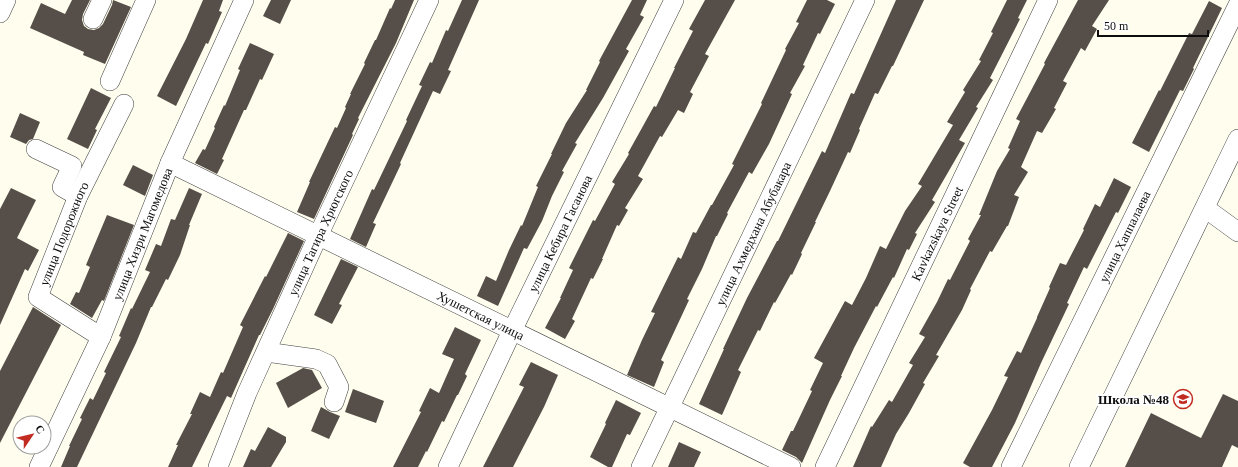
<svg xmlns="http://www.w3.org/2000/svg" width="1238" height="467" font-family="'Times New Roman',serif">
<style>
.building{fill:#564f49}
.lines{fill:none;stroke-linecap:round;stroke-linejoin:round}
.minor-casing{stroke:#404040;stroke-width:20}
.minor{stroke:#fff;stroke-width:19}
.labels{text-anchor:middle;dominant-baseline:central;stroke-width:4;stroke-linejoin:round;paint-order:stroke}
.street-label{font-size:13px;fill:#0d0d0d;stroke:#fff}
.poi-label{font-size:13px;font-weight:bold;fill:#0d0d0d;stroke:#fff;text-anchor:end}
</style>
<rect width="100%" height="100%" fill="#fffded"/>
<g class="building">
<path d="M72,0H90L83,14L82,20L84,26L88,29L94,30L99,28L103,24L112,5L113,0L131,7L105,64L83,55L84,52L30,28L41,3L65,14Z"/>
<path d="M203,0H223L219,11L222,12L208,44L206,43L176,106L157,96L186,39Z"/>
<path d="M271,0H291L280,24L263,16Z"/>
<path d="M395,0H414L396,43L358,118L359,119L352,134L353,135L314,219L297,212L310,182H309L335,127L337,128L346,108L345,107L351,94H350L365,64L364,63L375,40H376L390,8L391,9Z"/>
<path d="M462,0H479L448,70L451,71L440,94L433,91L400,163L401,164L373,223L376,224L366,247L350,239L372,189L374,190L407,121L406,120L422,86L419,85L430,62L432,63L446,30L448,31Z"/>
<path d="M632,0H647L640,15L644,17L626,49L629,51L603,98L575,143L577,144L562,171L564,172L552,196L542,221L527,249L524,248L498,306L477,296L486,276L496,281L509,250L521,225L522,226L538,187L536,186L552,154H551L566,123L587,90H586L600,62L599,61Z"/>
<path d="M705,0H735L705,54L709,56L690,92L693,94L684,113L678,110L662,137L660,136L638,176L643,179L625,208L628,210L619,226L617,225L602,259H603L593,279L591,278L572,319L575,321L565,339L545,328L561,298H560L573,270L569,268L593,220L595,221L615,184L612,182L629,154L628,153L643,126L654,106L656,107L675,68H674L693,31L689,29Z"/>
<path d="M807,0H827L835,4L820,34L818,33L803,65L805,66L790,93L792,94L769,144L752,174L749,172L727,213L728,214L717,236H716L702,269L687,299L689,300L661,360L664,362L654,387L627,375L642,340L655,313L651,312L678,257L681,259L693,232L696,233L711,205H712L734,165L732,164L762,104L761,103L786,50L785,49L799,23L796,22Z"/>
<path d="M896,0H924L893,66H892L878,94L875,93L859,129L860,130L850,153L848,152L830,191L815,222H816L801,253L802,254L792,275L791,274L775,303L774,302L760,331L758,330L738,370L741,372L722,415L699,404L724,349H723L747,298L777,241H778L822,151L825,153L851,93L854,94Z"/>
<path d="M1007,0H1027L1018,18L1020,19L990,78L993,80L976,107L978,108L959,140L965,143L932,200L935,202L915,233L917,234L909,250L907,249L894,278L893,277L877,307L876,306L854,348L841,376H842L830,400L802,463L796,457L782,450L791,431H793L812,391L810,390L823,363L814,358L845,301L852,305L866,278L880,246L886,249L905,211L922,186L918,184L953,125L947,122L965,92L963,90L981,61L979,60L993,33L991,32Z"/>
<path d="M1078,0H1109L1092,26L1097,29L1085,51L1081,48L1063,81L1067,83L1054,108L1056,109L1042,133L1037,131L1021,167L1028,172L1014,195L1019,197L1008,226H1007L992,252L990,251L970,289L971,290L962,310L936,355L939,356L923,383L925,384L909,413L896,434L881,467H853L871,426L872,427L889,400L892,402L913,365L909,363L925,337L919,334L937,302L948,279L950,280L970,241L968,239L981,215H979L997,171L1010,149L1008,148L1020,121L1016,119L1045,64L1044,63Z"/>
<path d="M1209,1L1222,8L1193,68L1194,69L1183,91L1180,90L1149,152L1132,143L1159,90L1160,91L1189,33L1192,34Z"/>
<path d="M250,43L274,54L262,80L260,79L246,110H244L222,159L224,160L217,174L195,163L203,149L205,150L215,128L214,127L224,105L225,106L240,70L238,69Z"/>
<path d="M91,88L111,98L95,129L97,130L88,149L67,139Z"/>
<path d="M20,113L40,122L33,139L29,140L26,144L10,137Z"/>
<path d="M133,165L153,175L145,196L123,185Z"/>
<path d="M1114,178L1131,187L1118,213L1116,212L1087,269L1084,267L1067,303L1069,304L1041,363L1015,423L992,467H970L963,463L992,410L1008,377L1004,376L1017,351L1021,353L1037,318V317L1050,288L1049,287L1060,263L1066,265L1084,230L1083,229L1095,204L1100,207Z"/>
<path d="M11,188L36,200L17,238L39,250L28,271L25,269L0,325V209Z"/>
<path d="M189,188L202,194L189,225H190L180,255L168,280L166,279L152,307H151L136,343L77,467H61L70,446H69L82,419L80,418L90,398L93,400L106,373L104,372L121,337L119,336L131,308L132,309L150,272L145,270L156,244L161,246L171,219L175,220Z"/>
<path d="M107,215L134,225L104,301L102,300L92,318L70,304L76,292L79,293L90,267L86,265Z"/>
<path d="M288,233L304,241L273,309L260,335H259L231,398L227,396L192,467H168L178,445H176L192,414H190L200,392L210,397L221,372L223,373L243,327L240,325L265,276L266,277Z"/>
<path d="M341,259L358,267L339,304L342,305L332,324L314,315Z"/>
<path d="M33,307L61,325L0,443V371Z"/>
<path d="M455,327L481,340L465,374L467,376L458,395H457L444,422L442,421L427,452L426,451L418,467H393L421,412L419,411L430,388L439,393L454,359L442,354Z"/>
<path d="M531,362L558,375L544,407L513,467H483L524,387L519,385Z"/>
<path d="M303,368L312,370L322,388L288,408L276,383Z"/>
<path d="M353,389L384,401L376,423L345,412Z"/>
<path d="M1223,394L1238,401V448L1232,445L1222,467H1125L1151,413L1201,438Z"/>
<path d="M616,400L641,413L630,435L627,434L612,467H608L590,457L606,424L605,423Z"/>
<path d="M321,407L330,412L340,416L329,439L311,431Z"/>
<path d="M268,427L286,437V442L271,467H243L251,449L255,451Z"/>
<path d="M679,442L701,452L694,467H668Z"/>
</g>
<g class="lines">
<g class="minor-casing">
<g id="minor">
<path d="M0,13L6,0"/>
<path d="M93,19L102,0"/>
<path d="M110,81L146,0"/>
<path d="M36,149L72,166L62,187L78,196"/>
<path id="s1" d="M170,163L791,467"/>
<path d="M1205,208L1238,232"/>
<path id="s2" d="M101,337L38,297L78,196L124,104"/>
<path d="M266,352L316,359L327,364L339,387L334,402"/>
<path id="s3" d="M39,467L101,337L170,163L244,0"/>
<path id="s4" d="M218,467L247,393L318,236L429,0"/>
<path id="s5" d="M448,467L512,331L674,0"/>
<path id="s6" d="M641,467L865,0"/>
<path id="s7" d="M825,467L1048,0"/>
<path id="s8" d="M1011,467L1238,5"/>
<path d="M1079,467L1238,139"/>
</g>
</g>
<use href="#minor" class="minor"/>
</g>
<defs>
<g id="school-ring" transform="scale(1)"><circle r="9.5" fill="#fff" stroke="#c12b21" stroke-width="1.5"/><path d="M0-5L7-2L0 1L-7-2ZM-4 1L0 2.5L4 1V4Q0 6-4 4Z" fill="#c12b21"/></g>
</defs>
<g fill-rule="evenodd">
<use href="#school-ring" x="1183" y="399"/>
</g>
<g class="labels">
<g class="street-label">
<text stroke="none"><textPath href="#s4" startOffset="256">улица Тагира Хрюгского</textPath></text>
<text stroke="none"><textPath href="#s5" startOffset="259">улица Кебира Гасанова</textPath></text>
<text stroke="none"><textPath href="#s6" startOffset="259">улица Ахмедхана Абубакара</textPath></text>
<text stroke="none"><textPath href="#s2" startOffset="143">улица Подорожного</textPath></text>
<text stroke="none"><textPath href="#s3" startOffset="255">улица Хизри Магомедова</textPath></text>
<text stroke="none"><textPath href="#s7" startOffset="259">Kavkazskaya Street</textPath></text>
<text stroke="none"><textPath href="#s8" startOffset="257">улица Хаппалаева</textPath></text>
<text stroke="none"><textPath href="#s1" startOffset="346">Хушетская улица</textPath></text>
</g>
<g class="poi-label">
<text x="1169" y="399">Школа №48</text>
</g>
</g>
<g transform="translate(32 435) rotate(55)"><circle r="19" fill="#ffffff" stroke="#9e9e9e"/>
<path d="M0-3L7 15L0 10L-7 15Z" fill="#c12b21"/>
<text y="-6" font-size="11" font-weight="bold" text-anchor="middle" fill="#0d0d0d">С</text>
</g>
<path d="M1098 30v6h110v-6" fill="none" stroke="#0d0d0d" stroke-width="2"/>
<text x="1104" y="30" font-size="12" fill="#0d0d0d" stroke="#ffffff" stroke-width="3" paint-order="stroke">50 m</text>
</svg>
